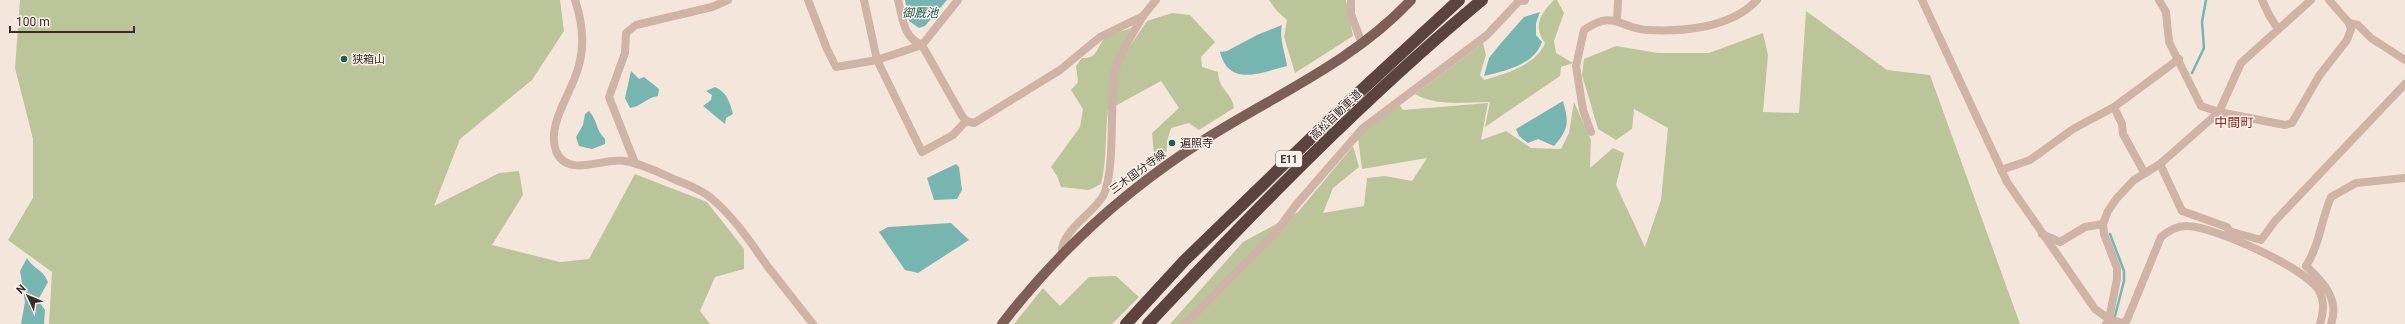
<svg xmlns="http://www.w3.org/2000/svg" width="2405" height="324" font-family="Roboto,'Noto Sans JP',sans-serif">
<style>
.green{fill:#bcc59a}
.water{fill:#77b5b0}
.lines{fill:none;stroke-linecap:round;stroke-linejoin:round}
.stream{stroke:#77b5b0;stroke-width:2.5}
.minor{stroke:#ceb3a6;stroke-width:8}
.tertiary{stroke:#ceb3a6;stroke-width:10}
.primary{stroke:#7d5f57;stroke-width:10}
.motorway{stroke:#5b433e;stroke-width:12}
.poi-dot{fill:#19605b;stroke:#fbf1e9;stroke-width:1.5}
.labels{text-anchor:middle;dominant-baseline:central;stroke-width:3;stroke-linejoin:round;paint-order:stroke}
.shield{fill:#fbf1e9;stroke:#746662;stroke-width:1}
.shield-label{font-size:10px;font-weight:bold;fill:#3a2b28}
.poi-label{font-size:11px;fill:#3a2b28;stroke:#fbf1e9;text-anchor:start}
.street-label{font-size:11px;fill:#3a2b28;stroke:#fbf1e9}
.water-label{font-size:12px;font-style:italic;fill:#19605b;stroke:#fbf1e9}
.quarter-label{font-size:13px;fill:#912618;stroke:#fbf1e9}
</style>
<rect width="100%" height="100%" fill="#f5e6dc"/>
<g class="green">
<path d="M20,0H560L564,31L532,80L460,139L434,206L499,173L519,171L523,195L492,245L560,262L589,259L635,174L707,202L744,249V269L715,277L700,311L710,324H49L52,272L8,240L33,198V139L15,68Z"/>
<path d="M1269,0H1346L1353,36L1295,73L1284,37L1287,20L1277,11Z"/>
<path d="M1554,0H1557L1564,13L1554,41L1556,53L1573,63L1561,67L1560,76L1485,127L1490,102C1465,102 1437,107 1415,94L1483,43L1486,55L1480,75L1484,80C1506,74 1536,65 1545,43C1532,26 1541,13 1554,0Z"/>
<path d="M1806,11L1887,70L1930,75L2020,324H1170L1243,242L1298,212L1353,146L1359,167L1333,188L1323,213L1364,206L1367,178L1385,176L1412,181L1427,158L1362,169L1358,138L1375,121L1399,104L1403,110L1488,103L1481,140L1506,131L1531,148L1561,149L1569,133L1574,102L1591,140L1590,168L1613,148L1624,153L1616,185L1645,247L1661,200L1668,128L1634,109L1632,129L1616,140L1598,129L1582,75L1584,59L1616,46L1658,53H1709L1763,33L1768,55L1763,112L1799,113Z"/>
<path d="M1172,13L1190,15L1215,42L1201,57L1202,67L1218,72C1219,91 1232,92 1234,108L1199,130L1189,123L1171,128L1167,141V151L1154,157L1152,133L1179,108L1161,81L1108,110C1105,134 1107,162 1101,184L1089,190L1061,187L1057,176L1051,167L1080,127L1083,109L1071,90L1078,82L1076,66L1082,58C1098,59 1096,48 1104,39C1110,34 1123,31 1131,28L1122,45L1130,46L1147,21Z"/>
<path d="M1116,276L1139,297L1112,324H1014L1043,288L1060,306L1089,277Z"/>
</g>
<g class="water">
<path d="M905,0H947L925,26L919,28L909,21Z"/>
<path d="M1540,12L1536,23V35L1542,42C1534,65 1505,71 1484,76L1489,58L1501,43L1524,17Z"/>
<path d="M1282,25C1279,40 1285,51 1287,66C1260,73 1229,87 1220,52L1227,51L1257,35Z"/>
<path d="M631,71L639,79L644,77L659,89L658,96C645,98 643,106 630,108L625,98Z"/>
<path d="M715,87C727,92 730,103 733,114L726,118L725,124L703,106L711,100L712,95L706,91Z"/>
<path d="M1563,101C1569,123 1569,128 1554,146L1538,139L1528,143L1519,136L1516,129Z"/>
<path d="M589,111C598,121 595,129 605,139V144L592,149L579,146L576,137L583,125L585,114Z"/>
<path d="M956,164L959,167L962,190L957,199L934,200L927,178Z"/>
<path d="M951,223L969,240L918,273L905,270L879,232L888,227Z"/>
<path d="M27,258C34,270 42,268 48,282L38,300L45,310L44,324H21L25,302L20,271Z"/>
</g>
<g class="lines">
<g class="stream">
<path d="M2192,73L2204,48L2202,22L2206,0"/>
<path d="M2110,234L2124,271V281L2114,320"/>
</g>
<g class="minor">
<path d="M575,0C582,21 585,43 579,65C573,92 546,123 556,151C567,179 605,157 625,161C643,164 660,173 676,180C688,185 701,189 711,198C734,217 751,243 768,267C783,286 798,305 813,324"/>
<path d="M808,0L827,49L836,67L877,60L922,45L958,0"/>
<path d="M864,0L877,60L922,152L953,135L966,121"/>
<path d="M898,0C903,19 903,37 922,45L962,116L966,121L974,123L1060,70L1100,37L1143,16L1156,0"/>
<path d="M1351,0V14L1362,44"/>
<path d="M1922,0L2007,182L2095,309L2109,319L2117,279V268L2104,234L2103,224L2108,211L2117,198L2134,180L2160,164L2219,112L2241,63L2311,0"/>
<path d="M2159,0L2166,12L2169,42L2201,106L2219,112L2285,125L2292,123L2319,76L2347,40L2351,29L2349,23L2329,0"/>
<path d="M2262,0L2269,15L2278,29"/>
<path d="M1617,20L1618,0"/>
<path d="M2349,23L2358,25L2371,38L2405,60"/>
<path d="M2114,107L2122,124L2123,134L2144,172"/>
<path d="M1591,132L1583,110L1576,66L1584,30C1614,9 1619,28 1647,30C1683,32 1731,28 1757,0"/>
<path d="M635,163L609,97L625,53L626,33L636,25L712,7L728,0"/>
<path d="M2160,164L2182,211L2227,227L2229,231L2227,236"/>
<path d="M2001,170L2030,160L2073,129L2114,107L2179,59"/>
<path d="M2229,231L2261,240L2275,221L2405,84"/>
<path d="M2042,234L2060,242L2085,227L2103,224"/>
<path d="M1062,253C1060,231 1096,212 1104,194C1115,169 1110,107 1114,76C1117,56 1133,34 1143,16"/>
<path d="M1185,324L1276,232L1296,205L1363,128L1487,35L1520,0"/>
<path d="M2106,324L2109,319L2122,323L2127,320L2161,237C2168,231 2178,225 2188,226C2215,227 2303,267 2318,289C2325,300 2324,312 2320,324"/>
<path d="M2331,324C2340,299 2323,282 2306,266C2320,244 2321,220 2331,197L2356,183L2405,178"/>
</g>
<path class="tertiary" d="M1519,0H1524"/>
<path class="primary" d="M1002,324C1059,250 1125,190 1204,140C1275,95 1353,62 1411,0"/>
<g class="motorway">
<path d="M1126,324L1185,260L1341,109L1459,0"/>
<path d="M1148,324C1254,211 1363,99 1482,0"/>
</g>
</g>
<g class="poi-dot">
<circle cx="344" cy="59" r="4"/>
<circle cx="1172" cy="143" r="4"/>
</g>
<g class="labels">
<rect class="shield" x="1276" y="151" width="26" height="16" rx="3"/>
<g class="shield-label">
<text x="1289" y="159">E11</text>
</g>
<g class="poi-label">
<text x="352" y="59">狭箱山</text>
<text x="1180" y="143">遍照寺</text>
</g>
<g class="street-label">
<text transform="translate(1336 115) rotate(-44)">高松自動車道</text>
<text transform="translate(1138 172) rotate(-36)">三木国分寺線</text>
</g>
<g class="water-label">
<text x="920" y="13">御厩池</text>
</g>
<g class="quarter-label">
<text x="2234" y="122">中間町</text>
</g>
</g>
<g transform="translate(28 296) rotate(314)" stroke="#fbf1e9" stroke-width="3" paint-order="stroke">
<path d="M0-3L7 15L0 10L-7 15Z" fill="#3a2b28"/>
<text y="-6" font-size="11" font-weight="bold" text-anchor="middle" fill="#3a2b28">N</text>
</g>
<path d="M10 26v6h124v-6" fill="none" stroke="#3a2b28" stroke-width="2"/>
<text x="16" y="26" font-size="12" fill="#3a2b28" stroke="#fbf1e9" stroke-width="3" paint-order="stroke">100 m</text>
</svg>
